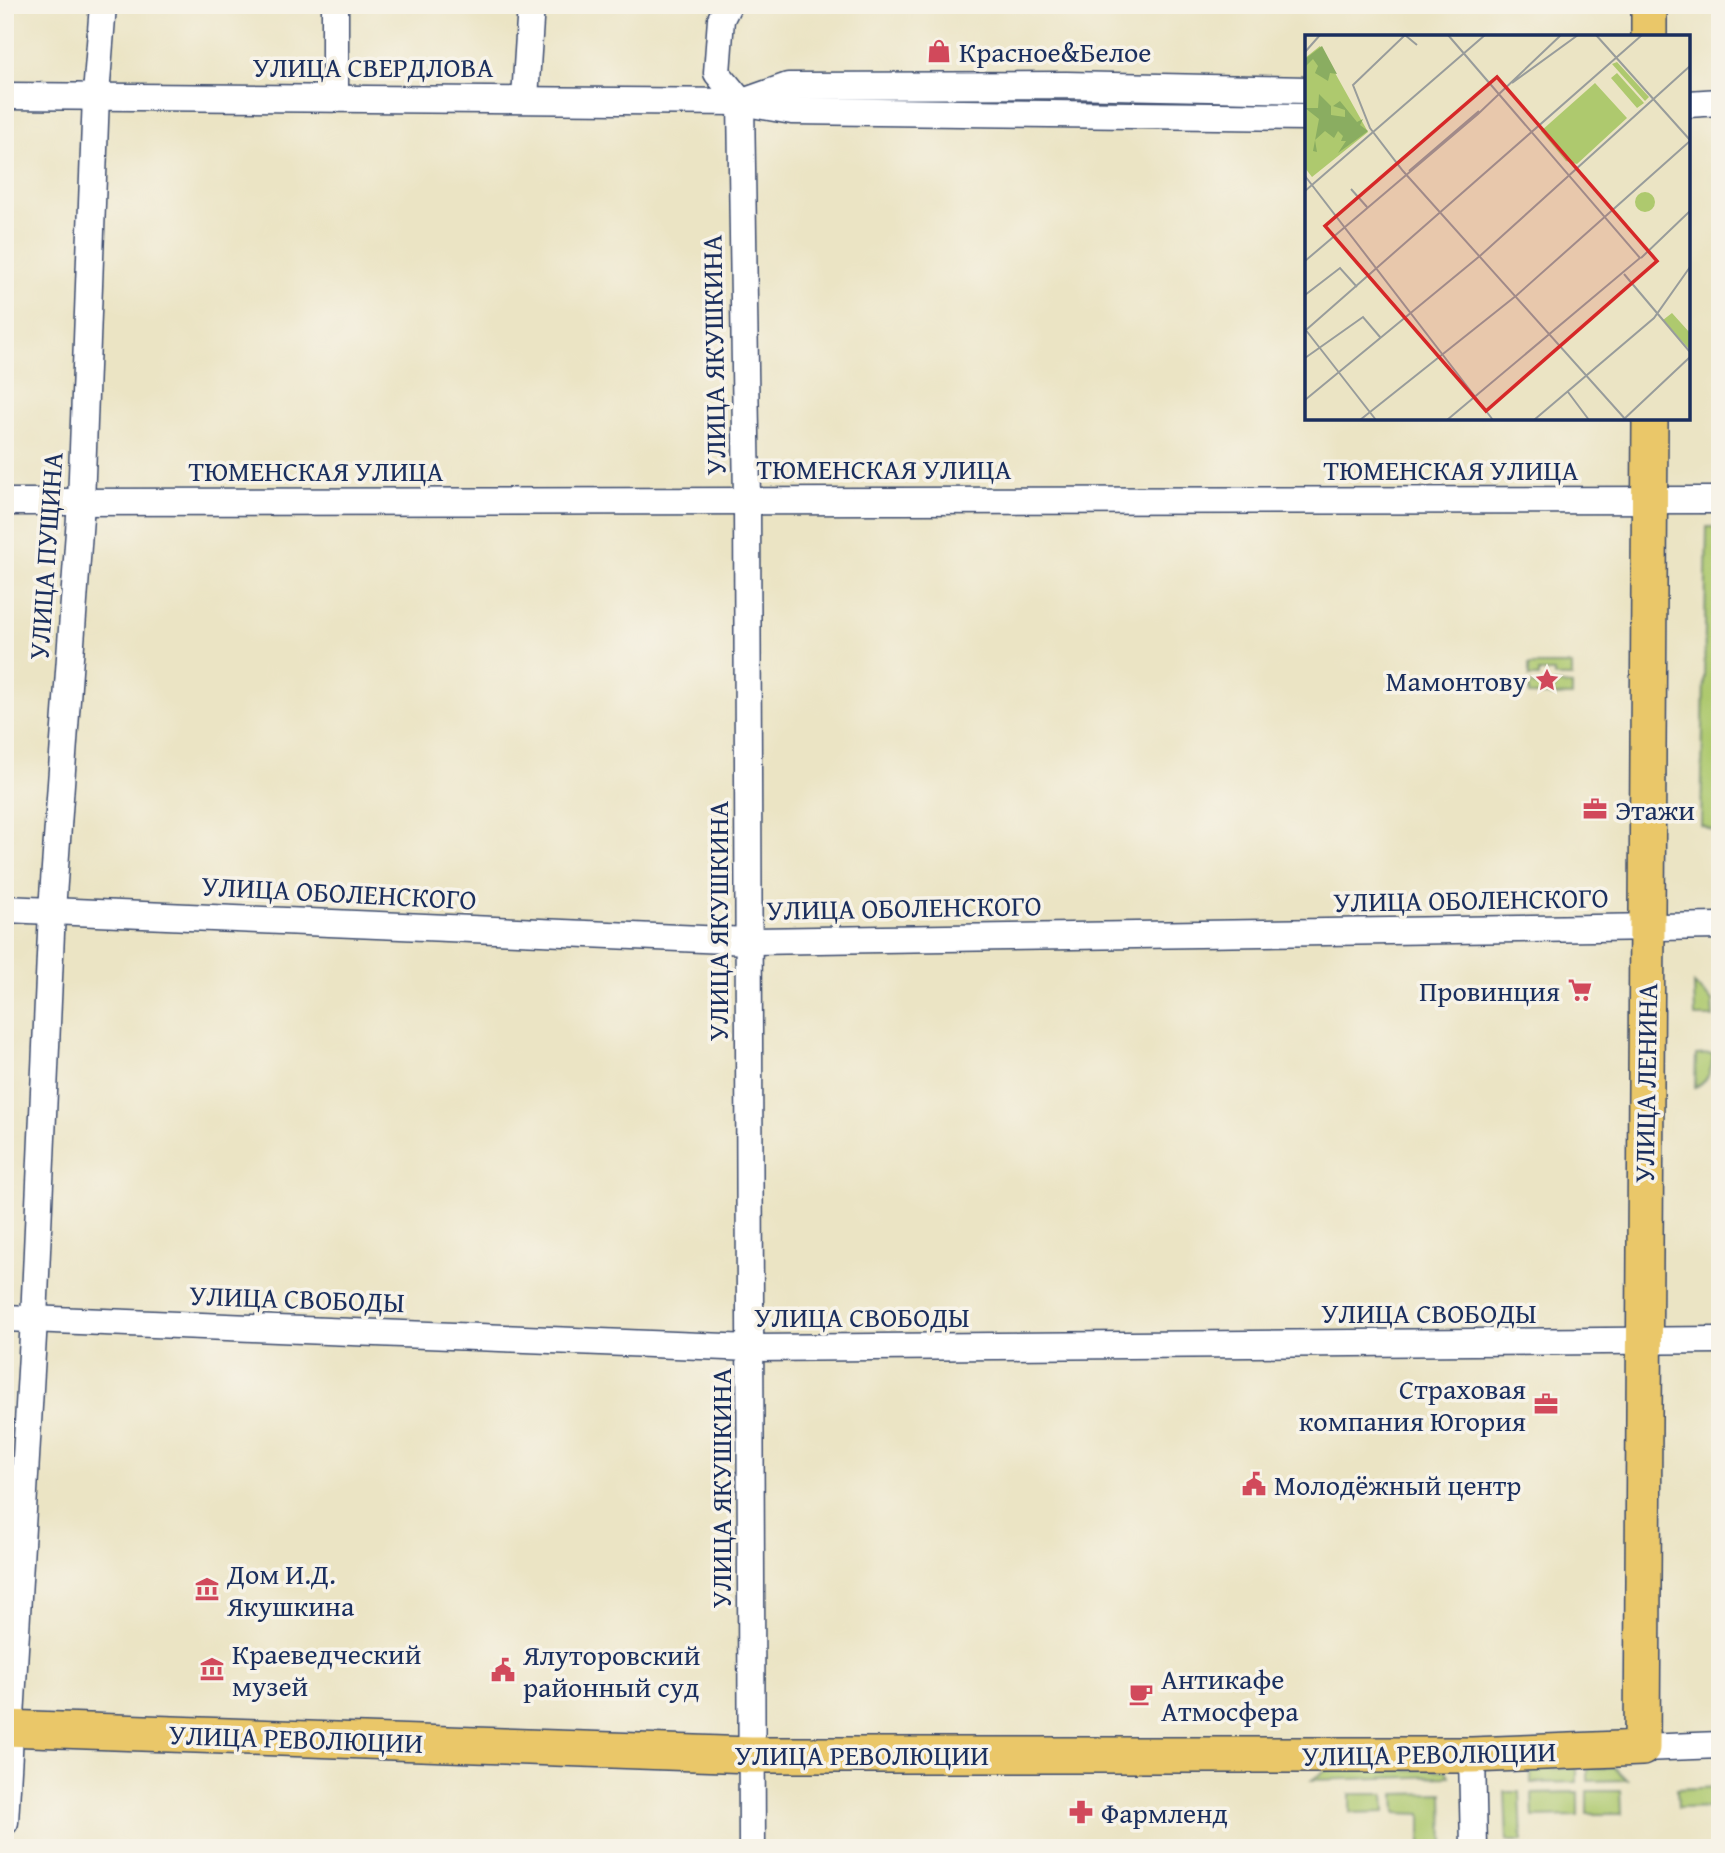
<svg xmlns="http://www.w3.org/2000/svg" width="1725" height="1853" font-family="'Gentium Book Plus',serif">
<style>
.green{fill:#aec96e;stroke:#647c66;stroke-width:2}
.lines{fill:none;stroke-linecap:round;stroke-linejoin:round}
.minor-casing{stroke:#3a4a6d;stroke-width:29}
.major-casing{stroke:#3a4a6d;stroke-width:38}
.minor{stroke:#fff;stroke-width:26}
.major{stroke:#eac769;stroke-width:35}
.labels{text-anchor:middle;dominant-baseline:central;stroke-width:7;stroke-linejoin:round;paint-order:stroke}
.poi-label{font-size:28px;fill:#1b2f5e;stroke:#f7f3e8;text-anchor:start}
.street-label{font-size:28px;fill:#1b2f5e;stroke:#f7f3e8}
.inset-road{fill:none;stroke:#989c9b;stroke-width:2}
.view{fill:#d62828;fill-opacity:0.15;stroke:#d62828;stroke-width:3.5}
.inset-edge{fill:none;stroke:#1b2f5e;stroke-width:3.5}
</style>
<rect width="100%" height="100%" fill="#f7f3e8"/>
<filter id="ink" filterUnits="userSpaceOnUse"><feTurbulence type="fractalNoise" baseFrequency=".0143" numOctaves="2"/><feDisplacementMap in="SourceGraphic" scale="14" xChannelSelector="R" yChannelSelector="G"/><feConvolveMatrix kernelMatrix="1 2 1 2 8 2 1 2 1" color-interpolation-filters="sRGB"/></filter>
<filter id="wash" filterUnits="userSpaceOnUse"><feTurbulence type="fractalNoise" baseFrequency=".00686" numOctaves="4" result="noise"/><feDisplacementMap in="SourceGraphic" scale="28" xChannelSelector="R" yChannelSelector="G"/><feGaussianBlur stdDeviation="1.57" result="paint"/><feColorMatrix in="noise" values="0 0 0 0 0 0 0 0 0 0 0 0 0 0 0 0 0 1.4 0 .05"/><feComposite in="paint" operator="in"/></filter>
<g filter="url(#wash)">
<rect width="100%" height="100%" fill="#ebe4c4"/>
<g class="green">
<path d="M1707,527H1720V834L1701,825Z"/>
<path d="M1529,665H1572V677H1554V672H1539V677H1529Z"/>
<path d="M1529,684L1554,689V684L1572,685V696L1529,695Z"/>
<path d="M1694,984L1712,1001L1713,1017H1695Z"/>
<path d="M1713,1054C1712,1068 1709,1082 1695,1087L1696,1055Z"/>
<path d="M1577,1768V1782L1531,1783V1769Z"/>
<path d="M1615,1768L1627,1780L1588,1781V1768Z"/>
<path d="M1327,1769L1446,1770L1449,1776L1312,1780Z"/>
<path d="M1720,1787V1807L1678,1808L1677,1789Z"/>
<path d="M1587,1791H1621L1622,1814H1587Z"/>
<path d="M1505,1792H1520L1522,1841H1507Z"/>
<path d="M1578,1792V1816L1533,1817L1532,1793Z"/>
<path d="M1443,1793L1444,1848H1421V1814L1396,1813L1395,1794Z"/>
<path d="M1350,1794H1384L1385,1812L1350,1813Z"/>
</g>
</g>
<g filter="url(#ink)">
<g class="lines">
<g class="minor-casing">
<g id="minor">
<path d="M335,5V97"/>
<path d="M728,5L721,19L717,73L741,102L747,500L752,1848"/>
<path d="M5,96L741,102L792,111L1307,117"/>
<path d="M525,98L531,5"/>
<path d="M743,102L788,86L1066,85L1307,90"/>
<path d="M1688,104L1720,102"/>
<path d="M5,502L1720,500"/>
<path d="M5,909L748,941L1720,926"/>
<path d="M5,1318L751,1348L1720,1340"/>
<path d="M1642,1748L1720,1745"/>
<path d="M1472,1755L1474,1848"/>
<path d="M5,1822L34,1319L52,910L81,503L96,95L103,5"/>
</g>
</g>
<g class="major-casing">
<g id="major">
<path d="M1649,37V5"/>
<path d="M5,1728L751,1755H1472L1642,1748L1650,418"/>
</g>
</g>
<use href="#minor" class="minor"/>
<use href="#major" class="major"/>
</g>
</g>
<defs>
<g id="shop-bare" transform="scale(1.89)"><path d="M-5-2.5h2.3a2.7 3.5 0 0 1 5.4 0H5L5.5 6h-11ZM-1.5-2.5h3a1.5 2.3 0 0 0-3 0Z" fill="#d1495b" stroke="#f7f3e8" stroke-width="2.5" paint-order="stroke"/></g>
<g id="sight-bare" transform="scale(1.89)"><path d="M0-6L1.8-2.2L6-1.7L2.9 1.2L3.7 5.4L0 3.3L-3.7 5.4L-2.9 1.2L-6-1.7L-1.8-2.2Z" fill="#d1495b" stroke="#f7f3e8" stroke-width="2.5" paint-order="stroke"/></g>
<g id="office-bare" transform="scale(1.89)"><path d="M-6-3h4V-5.5h4V-3h4V5H-6ZM-1-4.5V-3h2v-1.5ZM-6 0V1H6V0Z" fill="#d1495b" stroke="#f7f3e8" stroke-width="2.5" paint-order="stroke"/></g>
<g id="supermarket-bare" transform="scale(1.89)"><path d="M-6-5.5h2.5l.6 2H6L4.5 2H-2.5L-4.4-4H-6ZM-1.5 3.2a1.3 1.3 0 1 0 .1 0ZM3 3.2a1.3 1.3 0 1 0 .1 0Z" fill="#d1495b" stroke="#f7f3e8" stroke-width="2.5" paint-order="stroke"/></g>
<g id="civic-bare" transform="scale(1.89)"><path d="M-.6-6.5H3V-4.5H.6V-3L4-1V1h2V6H-6V1h2V-1L-.6-3ZM-1.2 2.5V6h2.4V2.5Z" fill="#d1495b" stroke="#f7f3e8" stroke-width="2.5" paint-order="stroke"/></g>
<g id="museum-bare" transform="scale(1.89)"><path d="M0-6L6-3V-2H-6V-3ZM-5-1h2V3h-2ZM-1-1h2V3h-2ZM3-1h2V3H3ZM-6 4H6V6H-6Z" fill="#d1495b" stroke="#f7f3e8" stroke-width="2.5" paint-order="stroke"/></g>
<g id="cafe-bare" transform="scale(1.89)"><path d="M-5.5-4.5H6V0H3Q3 3.5 0 3.5H-2.5Q-5.5 3.5-5.5 0ZM3-3.2v2h1.7v-2ZM-6 4.5H4V6H-6Z" fill="#d1495b" stroke="#f7f3e8" stroke-width="2.5" paint-order="stroke"/></g>
<g id="pharmacy-bare" transform="scale(1.89)"><path d="M-2-6h4v4h4v4h-4v4h-4v-4h-4v-4h4Z" fill="#d1495b" stroke="#f7f3e8" stroke-width="2.5" paint-order="stroke"/></g>
</defs>
<g fill-rule="evenodd">
<use href="#shop-bare" x="939" y="51"/>
<use href="#sight-bare" x="1547" y="680"/>
<use href="#office-bare" x="1595" y="809"/>
<use href="#supermarket-bare" x="1580" y="990"/>
<use href="#office-bare" x="1546" y="1404"/>
<use href="#civic-bare" x="1254" y="1484"/>
<use href="#museum-bare" x="207" y="1589"/>
<use href="#museum-bare" x="212" y="1669"/>
<use href="#civic-bare" x="503" y="1670"/>
<use href="#cafe-bare" x="1141" y="1694"/>
<use href="#pharmacy-bare" x="1081" y="1812"/>
</g>
<g class="labels">
<g class="poi-label">
<text x="959" y="51">Красное&amp;Белое</text>
<text x="1527" y="680" text-anchor="end">Мамонтову</text>
<text x="1615" y="809">Этажи</text>
<text x="1560" y="990" text-anchor="end">Провинция</text>
<text x="1526" y="1388" text-anchor="end">Страховая<tspan x="1526" dy="32">компания Югория</tspan></text>
<text x="1274" y="1484">Молодёжный центр</text>
<text x="227" y="1573">Дом И.Д.<tspan x="227" dy="32">Якушкина</tspan></text>
<text x="232" y="1653">Краеведческий<tspan x="232" dy="32">музей</tspan></text>
<text x="523" y="1654">Ялуторовский<tspan x="523" dy="32">районный суд</tspan></text>
<text x="1161" y="1678">Антикафе<tspan x="1161" dy="32">Атмосфера</tspan></text>
<text x="1101" y="1812">Фармленд</text>
</g>
<g class="street-label">
<text x="373" y="66">УЛИЦА СВЕРДЛОВА</text>
<text transform="translate(713 355) rotate(-91)">УЛИЦА ЯКУШКИНА</text>
<text x="884" y="468">ТЮМЕНСКАЯ УЛИЦА</text>
<text x="1451" y="469">ТЮМЕНСКАЯ УЛИЦА</text>
<text x="316" y="470">ТЮМЕНСКАЯ УЛИЦА</text>
<text transform="translate(45 556) rotate(-86)">УЛИЦА ПУЩИНА</text>
<text transform="translate(339 892) rotate(3)">УЛИЦА ОБОЛЕНСКОГО</text>
<text transform="translate(1471 899) rotate(-1)">УЛИЦА ОБОЛЕНСКОГО</text>
<text transform="translate(904 907) rotate(-1)">УЛИЦА ОБОЛЕНСКОГО</text>
<text transform="translate(717 921) rotate(-90)">УЛИЦА ЯКУШКИНА</text>
<text transform="translate(1645 1083) rotate(-89)">УЛИЦА ЛЕНИНА</text>
<text transform="translate(297 1298) rotate(2)">УЛИЦА СВОБОДЫ</text>
<text x="1429" y="1312">УЛИЦА СВОБОДЫ</text>
<text x="862" y="1316">УЛИЦА СВОБОДЫ</text>
<text transform="translate(720 1488) rotate(-90)">УЛИЦА ЯКУШКИНА</text>
<text transform="translate(296 1738) rotate(2)">УЛИЦА РЕВОЛЮЦИИ</text>
<text transform="translate(1429 1753) rotate(-1)">УЛИЦА РЕВОЛЮЦИИ</text>
<text x="862" y="1754">УЛИЦА РЕВОЛЮЦИИ</text>
</g>
</g>
<g transform="translate(1305 35)">
<rect width="385" height="385" fill="#ebe4c4"/>
<path d="M15,11L63,97L7,142L0,133V23ZM312,27L344,62L340,66L307,29ZM312,38L339,68L332,73L306,43ZM290,48L322,83L272,129L261,126L236,96ZM330 167a10 10 0 1 1 20 0a10 10 0 1 1-20 0ZM367,278L385,298V315L358,285Z" fill="#aec96e"/>
<path d="M17,11L32,39L25,38L23,46L10,38L13,31L8,24L0,32V24ZM14,59L26,71V80L40,82V75L28,71L35,66L52,87L58,84L55,90L63,96L33,118L41,106H36L38,101L33,96L29,103L20,96L10,105L12,117L8,116L14,84L0,73H13Z" fill="#8aad61"/>
<path class="inset-road" d="M291,0L385,105M112,10L100,0L48,50L65,93L98,136L321,385M0,17L15,0M207,48L273,0M104,136L174,76M0,141L188,385M46,154L62,172M0,156L180,0M336,223L385,176M0,226L173,79L256,0M319,239L385,317M0,260L35,233L52,252M0,294L71,385M1,295L337,0M0,323L58,282L75,302M263,357L284,385M0,365L176,220L385,31M55,385L212,260L385,106M142,385L335,223L143,0M229,385L349,283L385,232M318,385L385,322"/>
<path class="view" d="M192,42L352,226L181,376L20,191Z"/>
<rect width="385" height="385" class="inset-edge"/>
</g>
<rect width="1725" height="1853" fill="none" stroke="#f7f3e8" stroke-width="28"/>
</svg>
